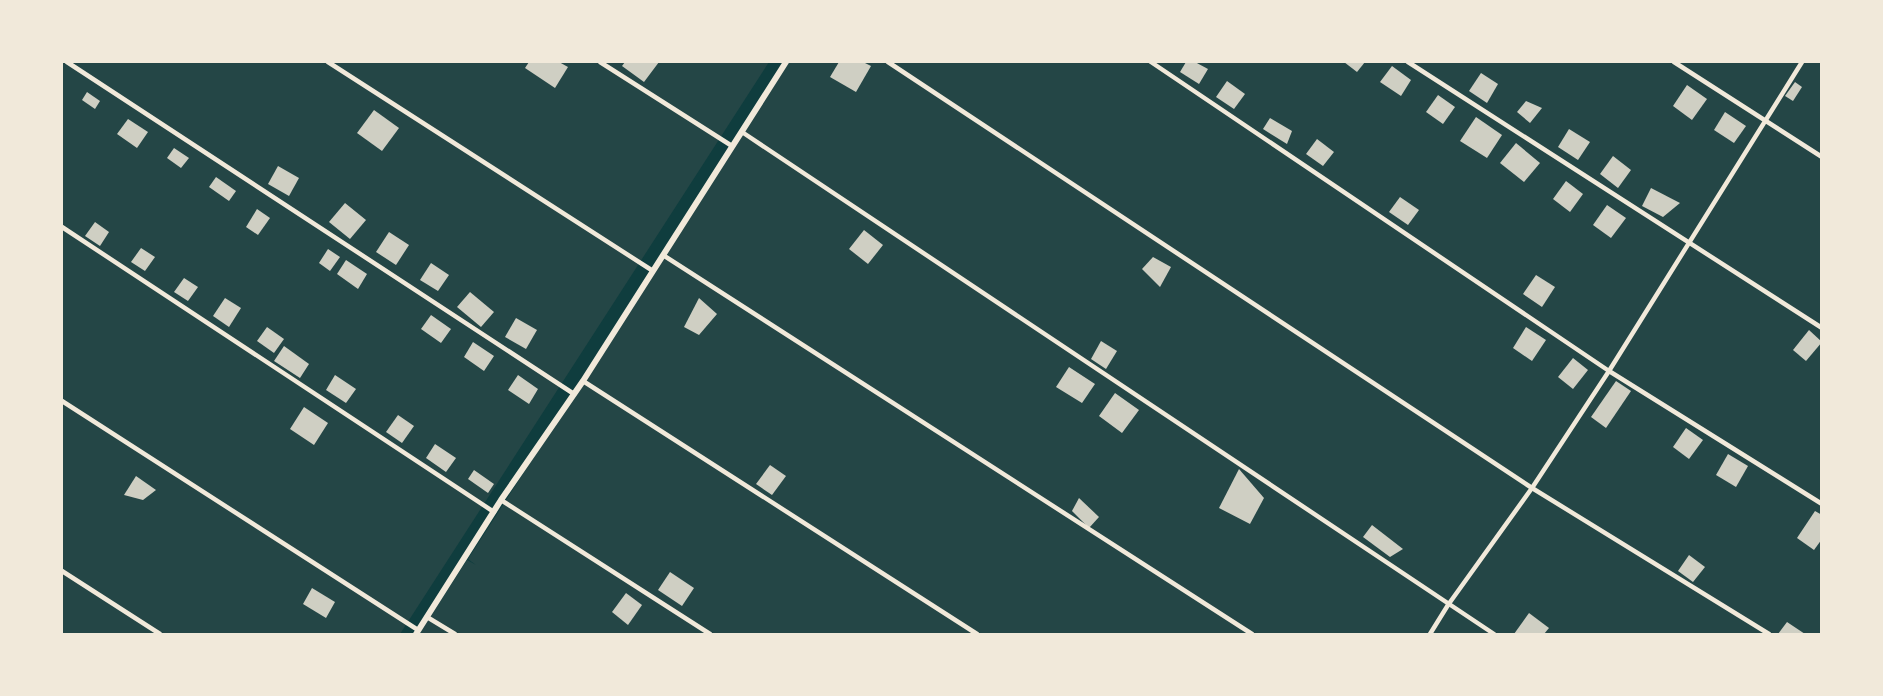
<svg xmlns="http://www.w3.org/2000/svg" width="1883" height="696" font-family="'PT Sans',sans-serif">
<style>
.green{fill:#244646}
.building{fill:#cfcfc3}
.lines{fill:none;stroke-linecap:round;stroke-linejoin:round}
.service{stroke:#f1e9da;stroke-width:4.5}
.minor{stroke:#f1e9da;stroke-width:6}
</style>
<rect width="100%" height="100%" fill="#0f3d3e"/>
<g class="green">
<path d="M62,62H769L400,634H62Z"/>
<path d="M789,62H1821V634H419L467,560L476,565L468,559Z"/>
</g>
<g class="building">
<path d="M529,62H559L568,67L555,88L525,68Z"/>
<path d="M625,62H659L644,82L622,66Z"/>
<path d="M839,62H863L871,66L856,92L830,77Z"/>
<path d="M1186,62H1195L1208,69L1199,84L1180,72Z"/>
<path d="M1344,62H1365L1357,72Z"/>
<path d="M1392,66L1411,80L1401,96L1380,82Z"/>
<path d="M1481,73L1498,84L1487,103L1469,91Z"/>
<path d="M1227,81L1245,94L1234,109L1216,97Z"/>
<path d="M1795,82L1802,87L1793,101L1785,96Z"/>
<path d="M1687,85L1707,99L1692,120L1673,106Z"/>
<path d="M87,92L100,101L95,109L82,100Z"/>
<path d="M1438,95L1455,107L1443,124L1426,112Z"/>
<path d="M1526,101L1542,108L1530,123L1517,112Z"/>
<path d="M374,110L399,128L382,151L357,133Z"/>
<path d="M1725,112L1746,126L1734,143L1714,130Z"/>
<path d="M1476,117L1502,135L1487,158L1460,141Z"/>
<path d="M1270,118L1292,131L1287,144L1263,129Z"/>
<path d="M128,119L148,132L137,148L117,134Z"/>
<path d="M1569,129L1590,142L1578,160L1558,147Z"/>
<path d="M1317,139L1334,152L1323,166L1306,154Z"/>
<path d="M1516,143L1540,163L1524,182L1500,163Z"/>
<path d="M174,148L189,158L181,168L167,158Z"/>
<path d="M1613,156L1631,170L1618,188L1600,174Z"/>
<path d="M278,166L299,178L289,196L268,184Z"/>
<path d="M216,177L236,191L229,201L209,187Z"/>
<path d="M1566,181L1583,194L1570,212L1553,199Z"/>
<path d="M1651,188L1680,203L1663,217L1642,206Z"/>
<path d="M1400,197L1419,210L1408,225L1389,212Z"/>
<path d="M345,203L366,220L350,239L329,222Z"/>
<path d="M1607,205L1626,218L1611,238L1593,225Z"/>
<path d="M257,209L270,218L258,235L246,227Z"/>
<path d="M95,222L109,232L100,246L85,236Z"/>
<path d="M864,230L883,245L868,264L849,249Z"/>
<path d="M389,232L409,245L396,265L376,252Z"/>
<path d="M141,248L155,257L145,271L131,262Z"/>
<path d="M328,249L340,257L330,271L319,263Z"/>
<path d="M1153,257L1171,267L1160,287L1142,269Z"/>
<path d="M346,260L367,274L358,289L337,274Z"/>
<path d="M431,263L449,275L438,291L420,280Z"/>
<path d="M1536,275L1555,287L1542,307L1523,294Z"/>
<path d="M184,278L198,287L188,301L174,292Z"/>
<path d="M470,292L494,312L481,327L457,307Z"/>
<path d="M225,298L241,308L229,327L213,316Z"/>
<path d="M699,298L717,314L699,335L684,327Z"/>
<path d="M431,315L451,329L441,343L421,329Z"/>
<path d="M516,318L537,330L526,349L505,337Z"/>
<path d="M267,327L284,339L274,353L257,341Z"/>
<path d="M1526,327L1546,340L1532,361L1513,348Z"/>
<path d="M1809,330L1822,342L1806,361L1793,350Z"/>
<path d="M1101,341L1117,351L1106,369L1091,359Z"/>
<path d="M473,342L494,356L484,371L464,357Z"/>
<path d="M284,346L309,364L300,378L274,361Z"/>
<path d="M1573,358L1588,370L1573,389L1558,377Z"/>
<path d="M1069,367L1095,384L1082,403L1056,387Z"/>
<path d="M335,375L356,389L346,403L326,390Z"/>
<path d="M518,375L538,389L529,404L508,390Z"/>
<path d="M1616,381L1631,391L1606,428L1591,417Z"/>
<path d="M1115,393L1139,410L1122,433L1099,416Z"/>
<path d="M304,407L328,423L314,445L290,429Z"/>
<path d="M398,415L414,426L402,443L386,432Z"/>
<path d="M1686,428L1703,440L1689,459L1673,447Z"/>
<path d="M435,444L456,458L446,472L426,458Z"/>
<path d="M1728,454L1748,466L1736,487L1716,475Z"/>
<path d="M770,465L786,476L772,495L756,484Z"/>
<path d="M1239,469L1264,498L1250,524L1219,508Z"/>
<path d="M474,470L494,484L488,493L468,479Z"/>
<path d="M136,476L156,490L143,500L124,495Z"/>
<path d="M1079,498L1099,517L1089,528L1072,511Z"/>
<path d="M1815,511L1822,515V539L1814,550L1797,538Z"/>
<path d="M1372,525L1403,549L1390,557L1363,537Z"/>
<path d="M1689,555L1705,567L1693,582L1678,571Z"/>
<path d="M670,572L694,588L682,606L658,590Z"/>
<path d="M312,588L335,602L326,618L303,604Z"/>
<path d="M626,593L642,605L628,625L612,612Z"/>
<path d="M1529,613L1549,628L1544,634H1514Z"/>
<path d="M1787,622L1805,634H1778Z"/>
</g>
<g class="lines">
<g class="service">
<path d="M67,62L574,394"/>
<path d="M328,62L653,271"/>
<path d="M600,62L732,146"/>
<path d="M888,62L1532,488L1769,634"/>
<path d="M1151,62L1609,371L1822,504"/>
<path d="M1408,62L1822,328"/>
<path d="M1674,62L1822,157"/>
<path d="M742,132L1494,634"/>
<path d="M62,227L494,512"/>
<path d="M663,255L1252,634"/>
<path d="M583,381L977,634"/>
<path d="M62,401L418,630"/>
<path d="M501,500L710,634"/>
<path d="M62,571L160,634"/>
<path d="M427,617L455,634"/>
<path d="M1430,634L1448,605L1532,488L1609,371L1802,62"/>
</g>
<path class="minor" d="M416,634L501,500L583,381L786,62"/>
</g>
<rect width="1883" height="696" fill="none" stroke="#f1e9da" stroke-width="126"/>
</svg>
